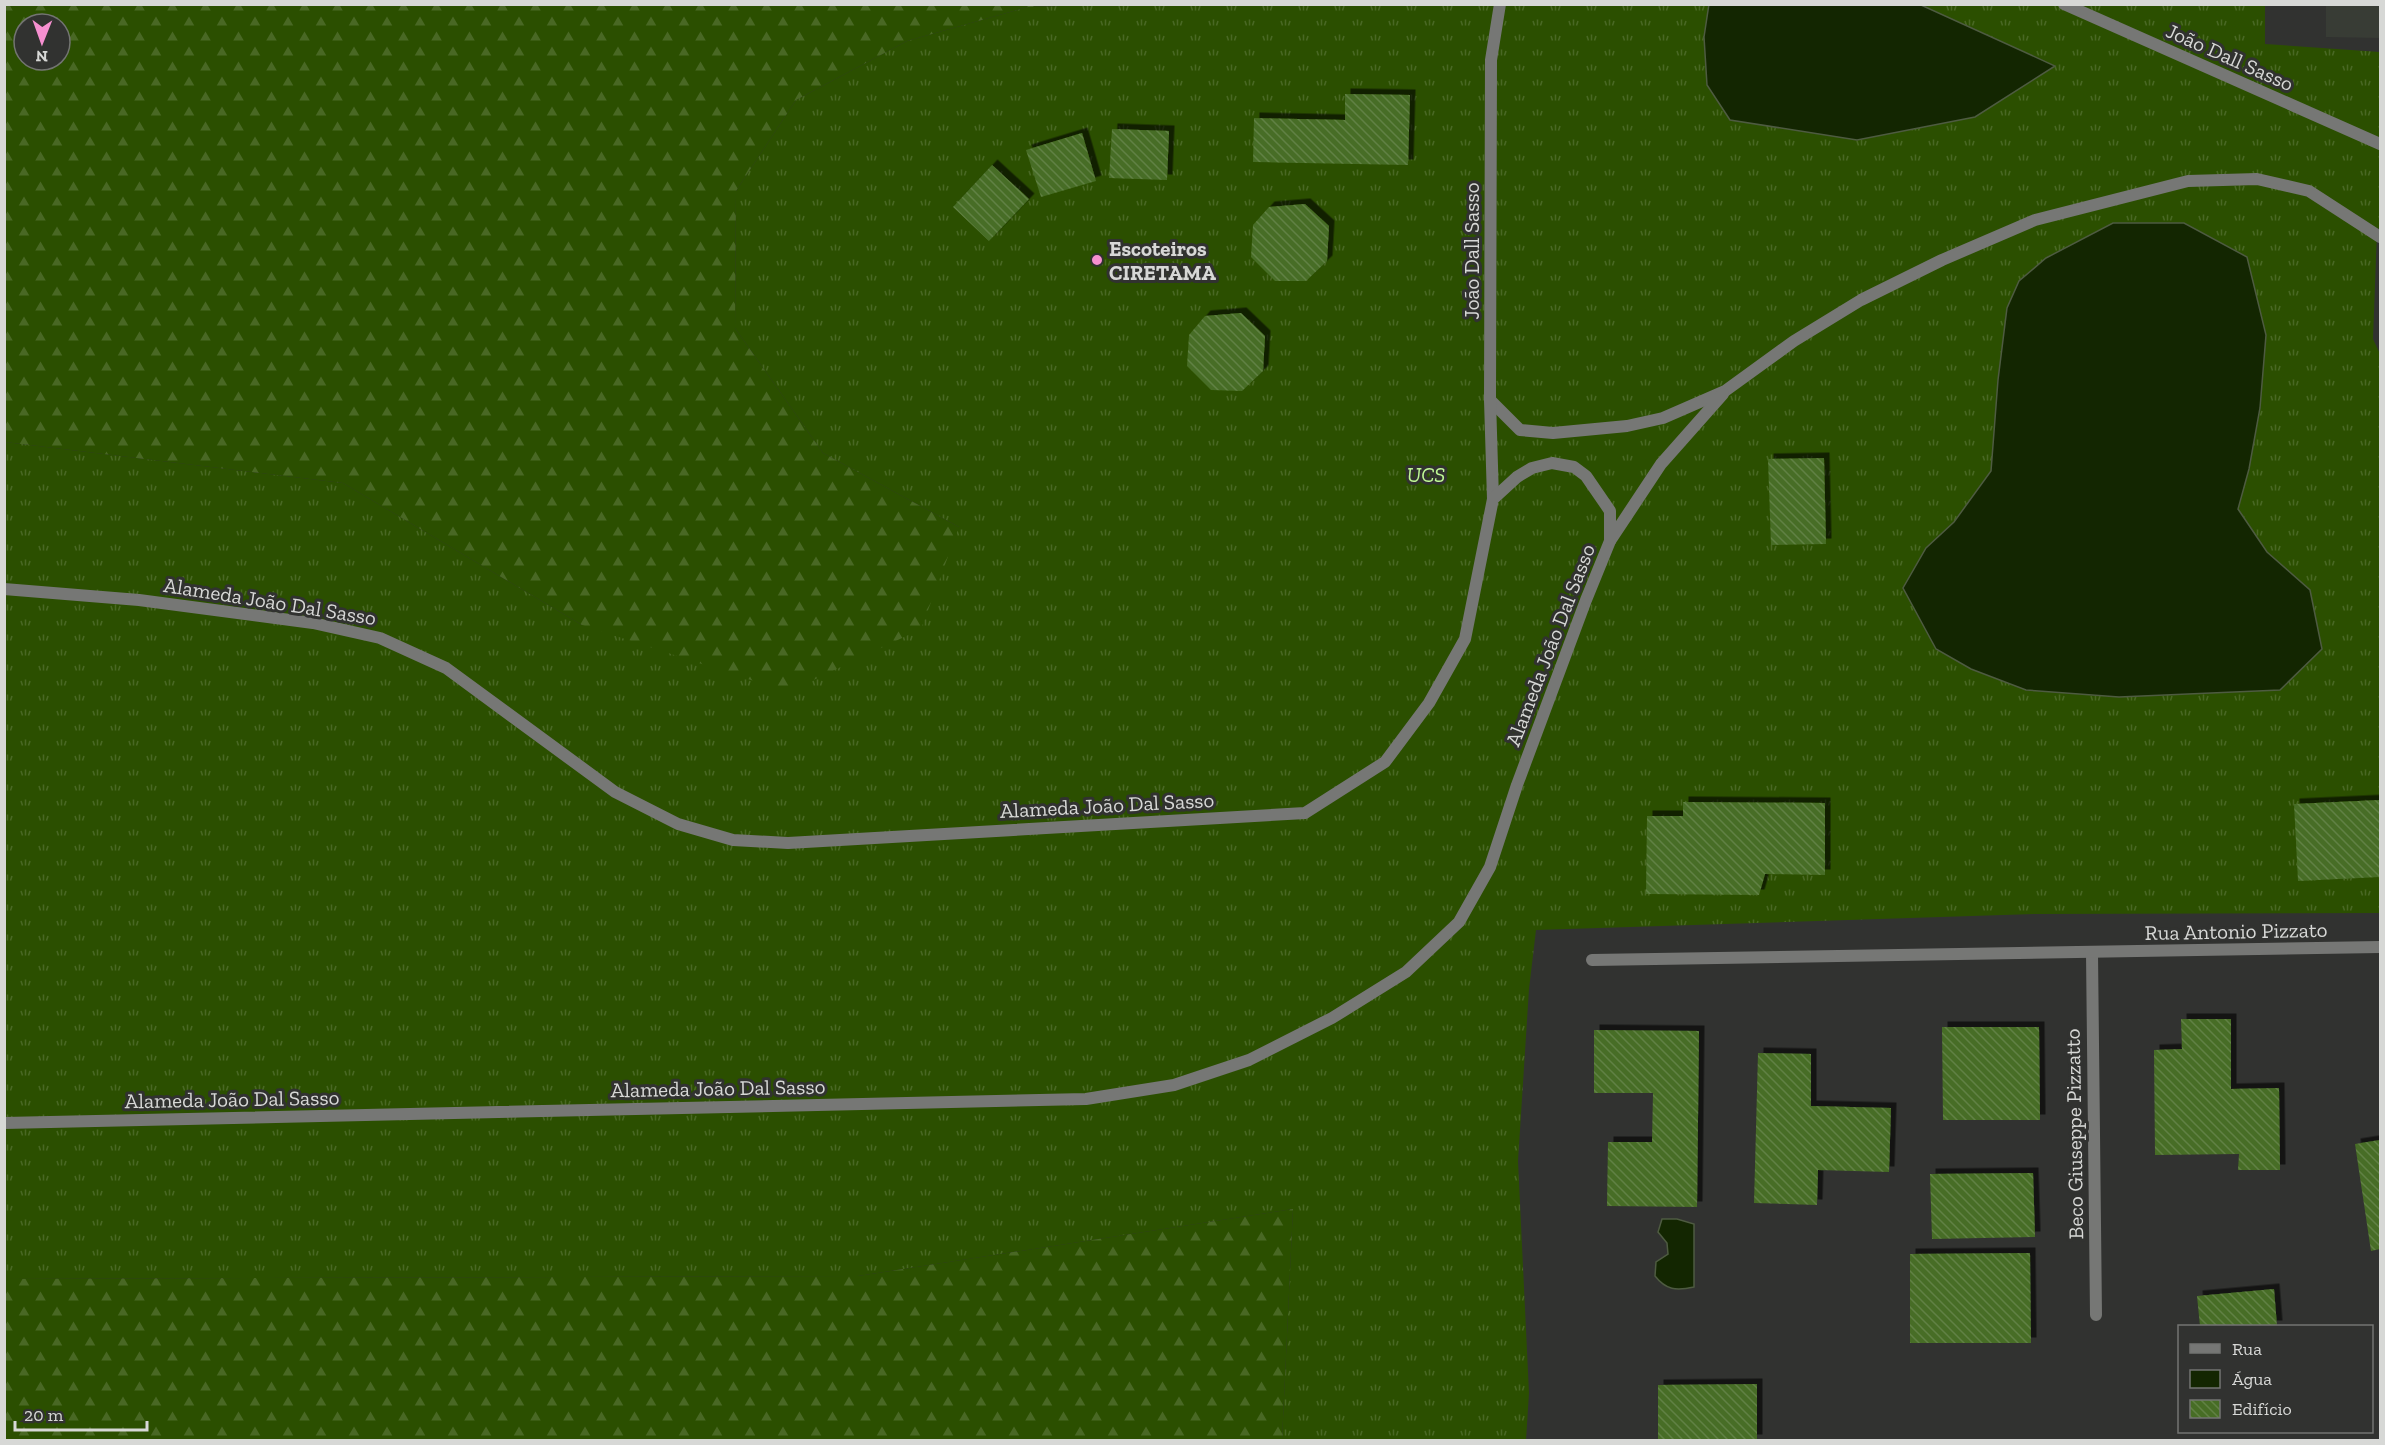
<svg xmlns="http://www.w3.org/2000/svg" width="2385" height="1445" font-family="'Zilla Slab',serif">
<style>
.built{fill:#383c35}
.grass{fill:url(#grass-tufts)}
.forest{fill:url(#forest-firs);fill-rule:evenodd}
.water{fill:#132601;stroke:#4e5b41;stroke-width:1.5}
.building{fill:url(#building-back-hatch);filter:url(#shadow)}
.lines{fill:none;stroke-linecap:round;stroke-linejoin:round}
.lane{stroke:#767775;stroke-width:12}
.street{stroke:#767775;stroke-width:12}
.poi-dot{fill:#f690d0;stroke:#313230;stroke-width:2}
.labels{text-anchor:middle;dominant-baseline:central;stroke-width:6;stroke-linejoin:round;paint-order:stroke}
.street-label{font-size:21px;fill:#d7d8d6;stroke:#313230}
.poi-label{font-size:21px;font-weight:bold;fill:#d7d8d6;stroke:#313230;text-anchor:start}
.park-label{font-size:21px;font-style:italic;fill:#bff895;stroke:#313230}
</style>
<defs>
<pattern id="grass-tufts" width="24" height="20" patternUnits="userSpaceOnUse" patternTransform="scale(1.5)"><rect width="24" height="20" fill="#2b4f00"/><path d="M3 7l-1-3M5 7V3M7 7l1-3M15 17l-1-3M17 17v-4M19 17l1-3" fill="none" stroke="#496824"/></pattern>
<pattern id="forest-firs" width="22" height="20" patternUnits="userSpaceOnUse" patternTransform="scale(1.5)"><rect width="22" height="20" fill="#2b4f00"/><path d="M5 1l3.5 6h-7zM16 11l3.5 6h-7z" fill="#496824"/></pattern>
<pattern id="building-back-hatch" width="6" height="6" patternUnits="userSpaceOnUse" patternTransform="scale(1.5)"><rect width="6" height="6" fill="#476d25"/><path d="M-1 5l2 2M0 0l6 6M5-1l2 2" fill="none" stroke="#618144"/></pattern>
<filter id="shadow"><feDropShadow dx="5.5" dy="-5.5" stdDeviation="0" flood-color="#0009"/></filter>
</defs>
<rect width="100%" height="100%" fill="#313230"/>
<path class="built" d="M2326,5H2380V38L2326,37Z"/>
<path class="grass" d="M2265,4V44L2380,52V226L2377,231L2373,339L2380,354V913L2035,914L1536,930L1529,989L1518,1161L1529,1393L1526,1440H1282L1293,1209L858,1276L5,1279V442L343,483L582,625L959,527L823,453L735,328L736,191L796,100L907,41L1028,7L1092,5Z"/>
<g class="forest">
<path d="M5,4L1092,5L1028,7L907,41L796,100L736,191L735,328L823,453L959,527L921,629L788,692L582,625L343,483L5,442ZM24,24H60V60H24Z"/>
<path d="M1293,1209L1282,1440H5V1279L858,1276Z"/>
</g>
<g class="water">
<path d="M1709,4L1921,5L2055,66L1975,117L1857,140L1730,120L1707,85L1704,37Z"/>
<path d="M2113,223H2184L2247,257L2266,335L2260,408L2249,469L2238,509L2267,552L2310,590L2322,649L2280,690L2119,697L2026,690L1971,669L1936,649L1903,588L1926,548L1954,522L1991,471L1998,380L2007,308L2019,281L2046,258Z"/>
<path d="M1662,1219H1677L1694,1224V1287C1676,1291 1666,1290 1655,1276L1656,1262L1668,1254L1667,1243L1658,1232Z"/>
</g>
<g class="building">
<path d="M1345,94L1410,95L1408,165L1253,162L1254,118L1345,120Z"/>
<path d="M1112,129L1169,131L1167,180L1109,178Z"/>
<path d="M1082,133L1096,181L1041,197L1026,150Z"/>
<path d="M992,165L1029,199L989,241L953,207Z"/>
<path d="M1305,204L1329,226L1327,261L1306,281H1275L1251,257L1253,225L1269,207Z"/>
<path d="M1241,313L1265,336L1263,371L1242,391L1211,390L1187,366L1189,335L1205,316Z"/>
<path d="M1824,458L1826,544L1771,545L1768,459Z"/>
<path d="M2380,800V877L2298,881L2294,804Z"/>
<path d="M1683,802L1825,803V875L1765,874L1759,895L1646,894L1647,816H1683Z"/>
<path d="M2181,1019H2231V1089L2279,1088L2280,1170H2238L2239,1154L2155,1155L2154,1050L2182,1049Z"/>
<path d="M1942,1027H2039L2040,1120H1943Z"/>
<path d="M1594,1030L1699,1031L1697,1207L1607,1206L1608,1142H1652L1653,1093H1594Z"/>
<path d="M1758,1053L1811,1054V1106L1891,1108L1889,1172L1818,1170L1817,1205L1754,1203Z"/>
<path d="M2380,1140V1249L2371,1251L2355,1144Z"/>
<path d="M2033,1173L2035,1237L1932,1239L1930,1174Z"/>
<path d="M2030,1253L2031,1343H1910V1254Z"/>
<path d="M2274,1289L2277,1326H2200L2197,1296Z"/>
<path d="M1757,1384V1440H1658V1385Z"/>
</g>
<g class="lines">
<g class="lane">
<path d="M2064,4L2380,144"/>
<path d="M1490,400L1520,430L1553,433L1627,426L1663,418L1725,391L1794,341L1861,300L1942,260L2035,220L2188,181L2257,179L2309,191L2380,237"/>
<path d="M1493,499L1490,400L1491,60L1500,4"/>
<path d="M1610,541L1661,464L1723,394"/>
<path d="M4,589L139,600L313,623L380,638L446,668L615,792L678,824L733,840L788,843L1305,813L1385,762L1429,703L1465,639L1493,499L1517,477L1532,468L1552,463L1574,467L1586,476L1610,511V541L1586,600L1517,785L1490,867L1459,922L1406,972L1332,1018L1249,1060L1174,1085L1086,1099L4,1123"/>
</g>
<g class="street">
<path d="M2092,953L2096,1315"/>
<path d="M1592,960L2380,947"/>
</g>
</g>
<circle class="poi-dot" cx="1097" cy="260" r="6"/>
<g class="labels">
<g class="street-label">
<text transform="translate(2230 57) rotate(24)">João Dall Sasso</text>
<text transform="translate(1471 251) rotate(-90)">João Dall Sasso</text>
<text transform="translate(270 601) rotate(9)">Alameda João Dal Sasso</text>
<text transform="translate(1550 645) rotate(-69)">Alameda João Dal Sasso</text>
<text transform="translate(1107 805) rotate(-3)">Alameda João Dal Sasso</text>
<text transform="translate(2236 931) rotate(-1)">Rua Antonio Pizzato</text>
<text transform="translate(718 1088) rotate(-1)">Alameda João Dal Sasso</text>
<text transform="translate(232 1099) rotate(-1)">Alameda João Dal Sasso</text>
<text transform="translate(2074 1134) rotate(-91)">Beco Giuseppe Pizzatto</text>
</g>
<g class="poi-label">
<text x="1109" y="248">Escoteiros<tspan x="1109" dy="24">CIRETAMA</tspan></text>
</g>
<g class="park-label">
<text x="1426" y="474">UCS</text>
</g>
</g>
<rect width="2385" height="1445" fill="none" stroke="#d7d8d6" stroke-width="12"/>
<rect x="2178" y="1325" width="195" height="108" fill="#313230" stroke="#737472" stroke-width="1.5"/>
<rect x="2190" y="1344" width="30" height="9" fill="#767775" stroke="#737472" stroke-width="1.5"/>
<text x="2232" y="1355" font-size="18" fill="#d7d8d6">Rua</text>
<rect x="2190" y="1370" width="30" height="18" fill="#132601" stroke="#737472" stroke-width="1.5"/>
<text x="2232" y="1385" font-size="18" fill="#d7d8d6">Água</text>
<rect x="2190" y="1400" width="30" height="18" fill="url(#building-back-hatch)" stroke="#737472" stroke-width="1.5"/>
<text x="2232" y="1415" font-size="18" fill="#d7d8d6">Edifício</text>
<g transform="translate(42 42) rotate(181)"><circle r="28" fill="#313230" stroke="#737472" stroke-width="1.5"/>
<path d="M0-4.5L10 22L0 15L-10 22Z" fill="#f690d0"/>
<text y="-9" font-size="16" font-weight="bold" text-anchor="middle" fill="#d7d8d6">N</text>
</g>
<path d="M15 1421v9h132v-9" fill="none" stroke="#d7d8d6" stroke-width="3"/>
<text x="24" y="1421" font-size="18" fill="#d7d8d6" stroke="#313230" stroke-width="4.5" paint-order="stroke">20 m</text>
</svg>
